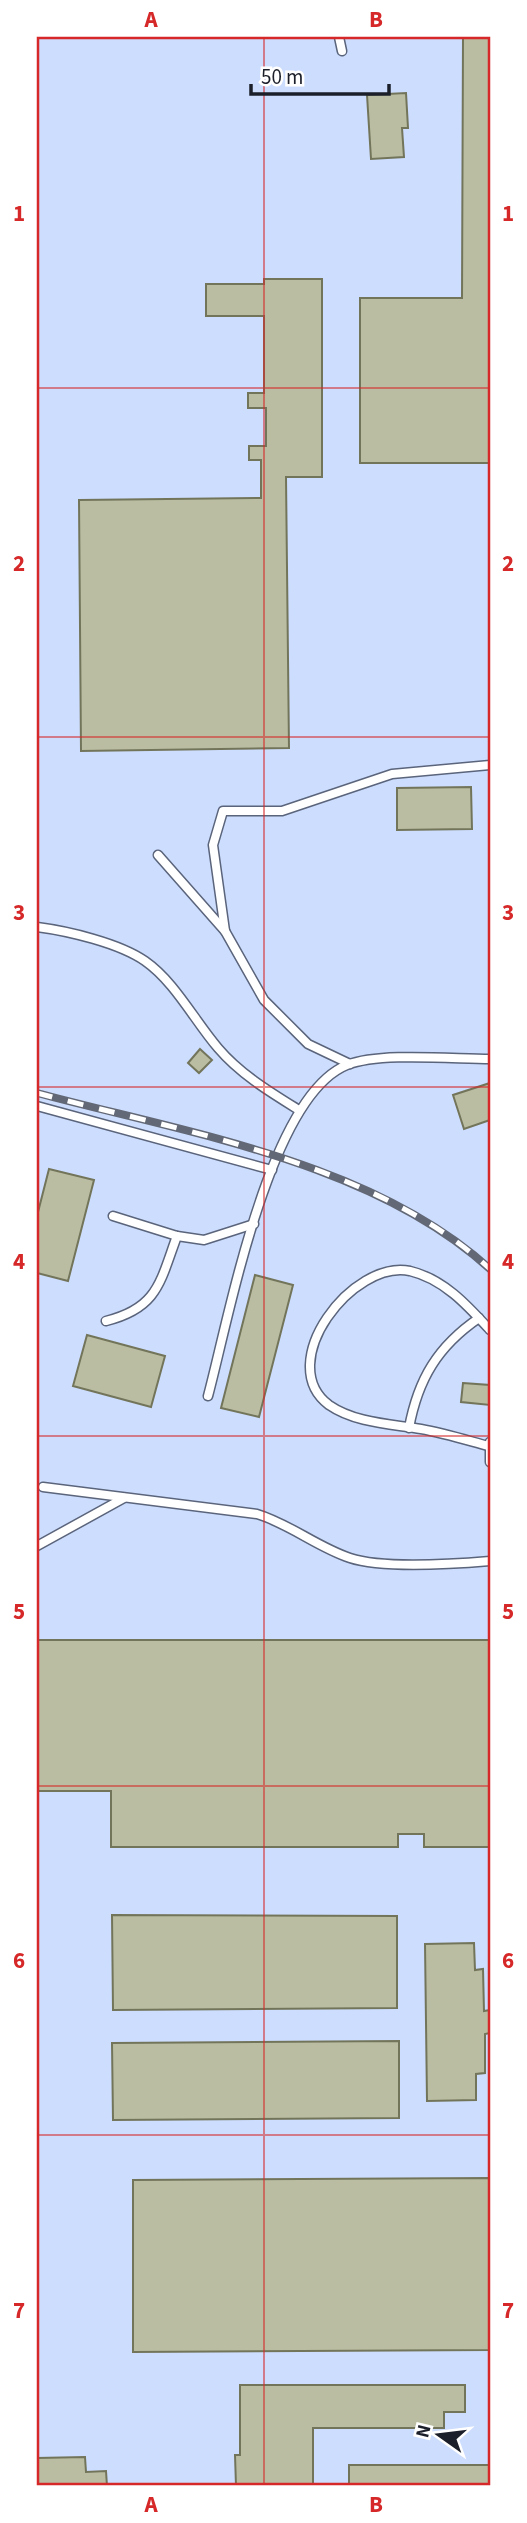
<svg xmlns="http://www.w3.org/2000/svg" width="527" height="2523" font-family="'Source Sans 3',sans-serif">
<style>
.built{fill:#cdddfe}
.building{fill:#babda1;stroke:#73755b;stroke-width:2}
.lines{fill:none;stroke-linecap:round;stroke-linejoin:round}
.lane-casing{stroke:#5a647b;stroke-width:11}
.lane{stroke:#fff;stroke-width:8}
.rail-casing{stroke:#626876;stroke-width:8}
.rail{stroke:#fff;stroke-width:5;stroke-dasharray:16;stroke-linecap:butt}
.grid{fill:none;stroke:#d62828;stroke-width:2;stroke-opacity:0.55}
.neatline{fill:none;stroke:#d62828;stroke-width:2.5}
.grid-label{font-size:23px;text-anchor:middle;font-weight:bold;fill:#d62828}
</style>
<rect width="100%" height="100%" fill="#dfe9ff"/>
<rect class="built" x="37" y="37" width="453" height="2449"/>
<g class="building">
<path d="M463,37H490V463H360V298H462Z"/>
<path d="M406,93L408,128H402L404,157L371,159L367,95Z"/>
<path d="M264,279H322V477H286L289,748L81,751L79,500L261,498V460H249V446H266V408H248V393H264V316H206V284H264Z"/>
<path d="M471,787L472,829L397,830V788Z"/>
<path d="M200,1049L212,1060L199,1073L188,1063Z"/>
<path d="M490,1083V1120L464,1129L453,1095Z"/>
<path d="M49,1169L94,1180L68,1281L37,1273V1216Z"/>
<path d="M255,1275L293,1285L259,1417L221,1408Z"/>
<path d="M87,1335L165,1356L151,1407L73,1386Z"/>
<path d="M463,1383L490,1385V1405L461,1402Z"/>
<path d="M37,1640H490V1847H424V1834H398V1847H111V1791H37Z"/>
<path d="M112,1915L397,1916V2008L113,2010Z"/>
<path d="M474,1943L475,1970L483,1969L484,2011L490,2010V2033L485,2034V2073L476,2074V2100L427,2101L425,1944Z"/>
<path d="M399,2041V2118L113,2120L112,2043Z"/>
<path d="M490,2178V2350L133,2352V2180Z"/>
<path d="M240,2385H465V2412H444V2428H313V2486H236L235,2455H240Z"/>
<path d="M85,2457L86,2472L106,2471L107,2486H37V2458Z"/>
<rect x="349" y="2465" width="141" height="21"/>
</g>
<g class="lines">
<g class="lane-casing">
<g id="lane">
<path d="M339,37L342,51"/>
<path d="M158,855L225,931L264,1000L308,1044L350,1064"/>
<path d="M37,927C68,931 119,943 145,961C175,982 194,1020 218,1048C240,1074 270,1092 299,1110"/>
<path d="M225,931L213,845L223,811H282L392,774L490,765"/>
<path d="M37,1106L272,1170"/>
<path d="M113,1216L177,1236L204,1240L254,1224"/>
<path d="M106,1321C158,1308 160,1282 177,1236"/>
<path d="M208,1396C229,1318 269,1096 347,1065C380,1052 453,1059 490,1059"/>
<path d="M409,1428C418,1379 438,1346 479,1318"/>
<path d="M490,1442V1462"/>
<path d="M488,1446C466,1440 444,1433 421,1429C391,1424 355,1423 329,1405C273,1363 353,1259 410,1271C444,1279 468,1306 490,1330"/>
<path d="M43,1487L257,1514C290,1524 317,1547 350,1558C383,1569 454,1564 490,1561"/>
<path d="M37,1546L124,1498"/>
</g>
</g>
<use href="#lane" class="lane"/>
<g class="rail-casing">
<path id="rail" d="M37,1093C187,1133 373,1162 490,1269"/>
</g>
<use href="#rail" class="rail"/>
</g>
<path class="grid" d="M264,37V2486M37,388H490M37,737H490M37,1087H490M37,1436H490M37,1786H490M37,2135H490"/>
<rect width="527" height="2523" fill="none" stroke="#ffffff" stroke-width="77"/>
<g transform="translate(439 2435) rotate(284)" stroke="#ffffff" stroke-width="5" paint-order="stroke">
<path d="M0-5L12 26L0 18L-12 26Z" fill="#1b1f29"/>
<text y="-10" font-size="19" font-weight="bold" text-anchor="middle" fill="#1b1f29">N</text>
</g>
<path d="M251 84v10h138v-10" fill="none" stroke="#1b1f29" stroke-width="3.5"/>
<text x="261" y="84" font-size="21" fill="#1b1f29" stroke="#ffffff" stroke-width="5" paint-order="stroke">50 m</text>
<rect x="38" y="38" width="451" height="2446" class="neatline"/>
<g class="grid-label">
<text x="151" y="27">A</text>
<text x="376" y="27">B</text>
<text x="19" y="221">1</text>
<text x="508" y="221">1</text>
<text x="19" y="571">2</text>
<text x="508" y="571">2</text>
<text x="19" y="920">3</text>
<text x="508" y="920">3</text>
<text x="19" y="1269">4</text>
<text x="508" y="1269">4</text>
<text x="19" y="1619">5</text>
<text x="508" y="1619">5</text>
<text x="19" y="1968">6</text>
<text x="508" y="1968">6</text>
<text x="19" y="2318">7</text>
<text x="508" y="2318">7</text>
<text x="151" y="2512">A</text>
<text x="376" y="2512">B</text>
</g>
</svg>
